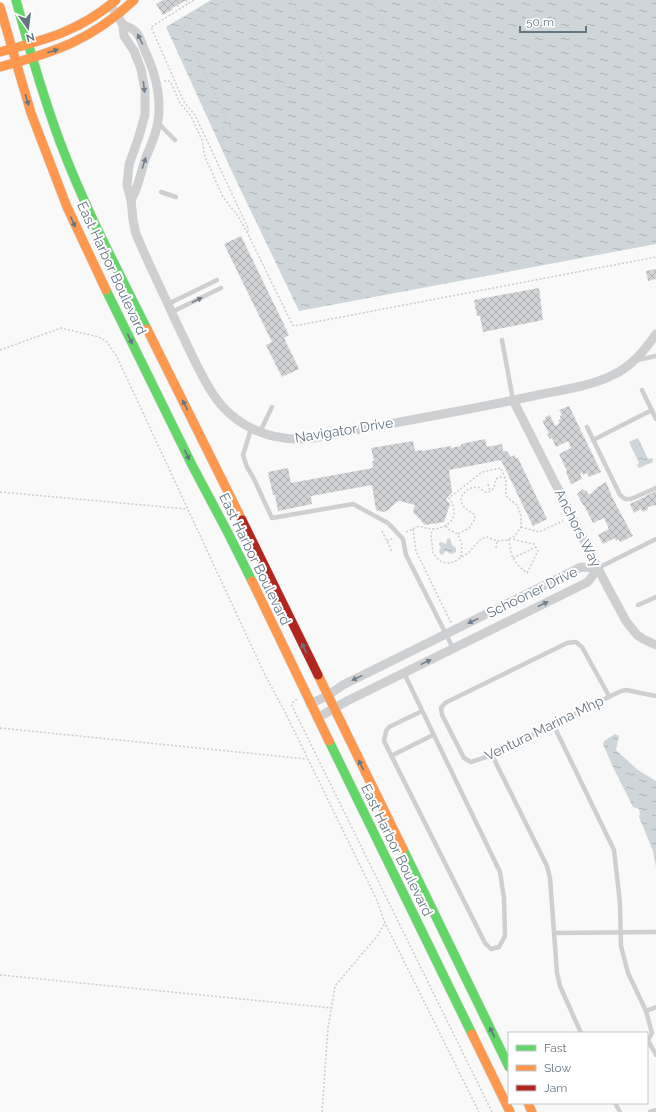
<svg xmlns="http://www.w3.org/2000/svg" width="656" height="1112" font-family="Raleway,sans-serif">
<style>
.water{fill:url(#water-ripples)}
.building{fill:url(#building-cross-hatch)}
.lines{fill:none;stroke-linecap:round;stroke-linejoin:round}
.fast-casing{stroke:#d5d6d7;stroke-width:10}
.slow-casing{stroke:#d5d6d7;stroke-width:10}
.jam-casing{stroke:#d5d6d7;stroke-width:10}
.path{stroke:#cbcccd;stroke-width:1.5;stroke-dasharray:2 2;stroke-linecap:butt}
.lane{stroke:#cecfd0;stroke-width:4.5}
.street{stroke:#cecfd0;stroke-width:9}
.fast{stroke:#63d668;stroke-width:9}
.slow{stroke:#ff974d;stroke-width:9}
.jam{stroke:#b3261e;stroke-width:9}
.oneway{fill:#707f8b}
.oneway2{fill:#657683}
.labels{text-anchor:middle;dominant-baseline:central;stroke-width:4;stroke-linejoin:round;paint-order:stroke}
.street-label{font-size:14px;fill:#657683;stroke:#fff}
</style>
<defs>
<pattern id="water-ripples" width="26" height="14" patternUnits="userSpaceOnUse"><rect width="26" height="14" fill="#ced6d9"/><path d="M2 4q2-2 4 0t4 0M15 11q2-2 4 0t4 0" fill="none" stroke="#abb2b5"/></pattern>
<pattern id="building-cross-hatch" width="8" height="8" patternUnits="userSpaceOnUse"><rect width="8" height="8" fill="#d0d2d3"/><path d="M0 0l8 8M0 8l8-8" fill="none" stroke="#acafb1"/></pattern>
</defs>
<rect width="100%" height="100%" fill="#f9f9f9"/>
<g class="water">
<path d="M211,0H656V244L299,311L234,176L166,27Z"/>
<path d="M638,438L648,459L652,458L653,462L639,468L637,465L639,463L629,442Z"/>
<path d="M450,538L452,545L456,548V552L451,554L446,551L442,555L440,554L439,551L441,548L439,545V543L441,542L446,544L447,539Z"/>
<path d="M615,734L619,736L616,750L618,752L638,770L656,781V867L653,851L639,817L640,813L639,809L633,807L612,765L603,744L604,741Z"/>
</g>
<g class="building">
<path d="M163,0H186L172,8L173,9L163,15L156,4Z"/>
<path d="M241,236L289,335L284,338L299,369L282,377L266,345L272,342L224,244Z"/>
<path d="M656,269V279L648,281L646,271Z"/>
<path d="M539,288L543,320L483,332L480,316H477L474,300Z"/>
<path d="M569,406L601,472L589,477L587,473L583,475L582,472L580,474L582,479L571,484L566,472L567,471L559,454L571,448L568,441L556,447L552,438L550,439L547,434L549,433L542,421L546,419L545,417L550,415L555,426L560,423L558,420L561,419L560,416L562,415L559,410Z"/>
<path d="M485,439L487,447L502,444L503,451H507L511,457L515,455L516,459L518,458L547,519L533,526L501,460L449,470L452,492L446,499L450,504L444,522L425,525L413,512L415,505L400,501H398L387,511L382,512L376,510L372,485L311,496L312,504L278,511L275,495H273L268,472L288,468L291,483L373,468L372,462L374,460L371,448L413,441L415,451L422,450V451L451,446V448L461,446V444Z"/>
<path d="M606,482L613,499L633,536L620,542L619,539L616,541L615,538L603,544L598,535L609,529L604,518L593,523L584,505H583L577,494L583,489L584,491L586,490L589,495L596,489V488Z"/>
<path d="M656,491V505L648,507V509L643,512L641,509L634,513L630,504Z"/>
</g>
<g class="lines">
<g class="fast-casing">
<g id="fast">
<path d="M16,0C29,48 43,96 60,142C84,206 116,267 147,329"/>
<path d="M106,290L192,465L228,533L252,581"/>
<path d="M329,741L472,1034"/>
<path d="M403,849L509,1067"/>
</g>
</g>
<g class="slow-casing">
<g id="slow">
<path d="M0,7L31,113L67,207L106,290"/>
<path d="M0,52C44,40 80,31 116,0"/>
<path d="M0,67C55,52 92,40 134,0"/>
<path d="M147,329L242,520"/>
<path d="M252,581L329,741"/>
<path d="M318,675L403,849"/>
<path d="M472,1034L510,1112"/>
<path d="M528,1103L532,1112"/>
</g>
</g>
<g class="jam-casing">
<path id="jam" d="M242,520L318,675"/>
</g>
<g class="path">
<path d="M186,0L188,4"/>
<path d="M194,0L151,27L184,102L195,115L248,228V232"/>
<path d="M227,0L180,29L200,64L232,131L251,122"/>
<path d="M235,0L295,102"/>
<path d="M291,0L341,90"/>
<path d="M371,0L405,60"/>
<path d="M435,0L453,31"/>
<path d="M492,0L495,5"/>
<path d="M177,5L180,9"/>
<path d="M164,81H169L171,83L180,103L191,116L202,140L205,157L223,197L238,216L248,234L292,324L294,326L656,257"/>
<path d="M0,350L61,328L99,337L107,342L117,357L265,675L285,712L376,898L385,923L479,1112"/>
<path d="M488,484L490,491"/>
<path d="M0,492L187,509"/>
<path d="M446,526L448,529L458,534"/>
<path d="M521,527L539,532L563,521"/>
<path d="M413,529L416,551L450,621L452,622"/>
<path d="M382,531L392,552"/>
<path d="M406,532L419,526C440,535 465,521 449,498L482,472L501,468L506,480V495L508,498L517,505L521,515V527L515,536L507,540L497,541L487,537L481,539L468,553L454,562L449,563L442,562L438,559L433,553L431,534L433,529"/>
<path d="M509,539C511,557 513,562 527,573L538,551L534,544L515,540L513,538"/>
<path d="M387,541L393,538"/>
<path d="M496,548L497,541"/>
<path d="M461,557L462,545L458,534L469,528L475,519V515C468,510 460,507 461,497C466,490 470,487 478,487L485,492C493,493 495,486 496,479L501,477L505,478"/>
<path d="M513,558L536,547"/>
<path d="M297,699L292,703V706L492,1112"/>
<path d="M0,728L307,759"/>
<path d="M0,975L332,1008"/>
<path d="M322,1112L328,1028L335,986L378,935L385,923"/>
</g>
<g class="lane">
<path d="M158,123L175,140"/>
<path d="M161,192L176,197"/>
<path d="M168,304L217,280"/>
<path d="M172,312L221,288"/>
<path d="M502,340L513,400"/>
<path d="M638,360L656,356"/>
<path d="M642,390L656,419"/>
<path d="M587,427L620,495L625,499H631L656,488"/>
<path d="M251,429L243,455L247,467L253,477L272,518L353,504L388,523L403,539L406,555L453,648"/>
<path d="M260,432L272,407"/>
<path d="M593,440L652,410"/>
<path d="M598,568L656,539"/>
<path d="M638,605L656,597"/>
<path d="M404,673L500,872L504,898L505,936L499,947L491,949L485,943L384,741L386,731L389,727L422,711"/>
<path d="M609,696L582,647L576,642L567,643L445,703L441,708L442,715L464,758L471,762L492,755L621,691L626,690L656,696"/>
<path d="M553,724L614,850L620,903L621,946L628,973L646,1011L652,1033L648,1040L656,1055"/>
<path d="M492,755L547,866L550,878L557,973L560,986L581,1033"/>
<path d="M391,756L433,735"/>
<path d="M554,933L656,932"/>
<path d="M646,1011L656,1007"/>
<path d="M615,1103L620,1112"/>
<path d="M650,1112L656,1110"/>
</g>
<g class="street">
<path d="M114,10L123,25L124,36L134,51L141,69L145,90V115L139,136L129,165L127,185L131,200L133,220L136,234C149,265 164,295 178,326C189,348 199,373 213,394C235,428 274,443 313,438C386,424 460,412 533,396C559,390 589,387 613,375C632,366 644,351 656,334"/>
<path d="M123,25C139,30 139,36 145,51C157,76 164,107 155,134C152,144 147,153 144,163C140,175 138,189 131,200"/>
<path d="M513,400L607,586L626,621L637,635L643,639L656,645"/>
<path d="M310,704L327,696L343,685L581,567L598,568"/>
<path d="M317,718L347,701L588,582L598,568"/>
</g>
<use href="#fast" class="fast"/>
<use href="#slow" class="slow"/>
<use href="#jam" class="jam"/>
</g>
<defs><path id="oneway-solid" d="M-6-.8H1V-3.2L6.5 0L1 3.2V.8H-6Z"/></defs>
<g class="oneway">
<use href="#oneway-solid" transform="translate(140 39) rotate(-117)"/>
<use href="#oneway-solid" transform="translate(144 87) rotate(83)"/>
<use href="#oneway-solid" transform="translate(144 163) rotate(-72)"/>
<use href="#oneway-solid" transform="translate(197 300) rotate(-26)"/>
<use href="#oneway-solid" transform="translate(543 604) rotate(-26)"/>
<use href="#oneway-solid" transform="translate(473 621) rotate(154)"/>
<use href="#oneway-solid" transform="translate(426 662) rotate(-26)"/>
<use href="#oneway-solid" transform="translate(357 678) rotate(154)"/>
</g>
<g class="oneway2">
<use href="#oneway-solid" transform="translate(53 51) rotate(-18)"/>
<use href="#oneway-solid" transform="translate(27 100) rotate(73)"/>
<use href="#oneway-solid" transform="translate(73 222) rotate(66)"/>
<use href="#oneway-solid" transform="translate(130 339) rotate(64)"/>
<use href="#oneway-solid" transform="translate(185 405) rotate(-116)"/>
<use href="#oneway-solid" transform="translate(187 455) rotate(64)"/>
<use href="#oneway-solid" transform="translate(304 648) rotate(-116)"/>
<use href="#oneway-solid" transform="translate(361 765) rotate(-116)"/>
<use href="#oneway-solid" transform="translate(492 1032) rotate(-116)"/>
</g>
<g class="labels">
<g class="street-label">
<text transform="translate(112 268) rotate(65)">East Harbor Boulevard</text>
<text transform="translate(344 430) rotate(-9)">Navigator Drive</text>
<text transform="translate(578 528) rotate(63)">Anchors Way</text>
<text transform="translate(255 559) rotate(64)">East Harbor Boulevard</text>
<text transform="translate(532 592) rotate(-26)">Schooner Drive</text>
<text transform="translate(544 728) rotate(-26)">Ventura Marina Mhp</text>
<text transform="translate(397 850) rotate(64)">East Harbor Boulevard</text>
</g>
</g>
<rect x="508" y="1032" width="140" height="72" fill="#ffffff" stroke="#c1c8cd"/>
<rect x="516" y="1045" width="20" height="6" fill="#63d668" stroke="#c1c8cd"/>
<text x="544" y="1052" font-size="12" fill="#657683">Fast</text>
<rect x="516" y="1065" width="20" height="6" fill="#ff974d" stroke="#c1c8cd"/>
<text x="544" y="1072" font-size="12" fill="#657683">Slow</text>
<rect x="516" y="1085" width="20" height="6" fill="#b3261e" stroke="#c1c8cd"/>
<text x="544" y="1092" font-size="12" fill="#657683">Jam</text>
<g transform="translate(28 28) rotate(166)" stroke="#ffffff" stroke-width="3" paint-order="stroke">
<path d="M0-3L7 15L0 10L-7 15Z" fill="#657683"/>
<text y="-6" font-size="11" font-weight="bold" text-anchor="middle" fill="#657683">N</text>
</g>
<path d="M520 26v6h66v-6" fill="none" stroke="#657683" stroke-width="2"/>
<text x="526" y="26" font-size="12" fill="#657683" stroke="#ffffff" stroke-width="3" paint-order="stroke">50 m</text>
</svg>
